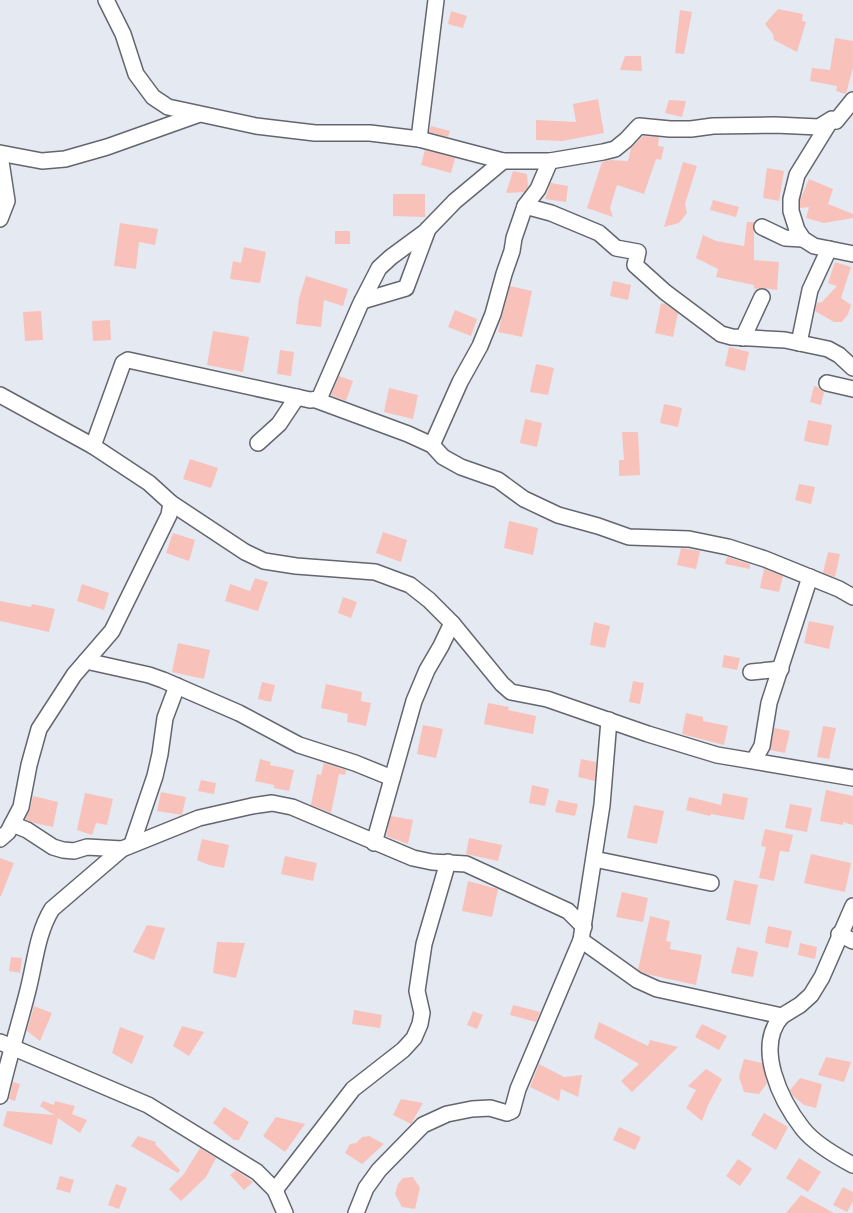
<svg xmlns="http://www.w3.org/2000/svg" width="853" height="1213" font-family="Quicksand,sans-serif">
<style>
.building{fill:#f8c2ba}
.lines{fill:none;stroke-linecap:round;stroke-linejoin:round}
.minor-casing{stroke:#63666e;stroke-width:18}
.minor{stroke:#fff;stroke-width:15}
</style>
<rect width="100%" height="100%" fill="#e5e9f2"/>
<g class="building">
<path d="M778,9L803,14L802,21L806,22L797,52L774,40L773,34L765,24Z"/>
<path d="M680,10L692,12L684,54L675,53Z"/>
<path d="M451,11L467,16L463,28L448,24Z"/>
<path d="M835,38L853,41V67L846,94L836,91L837,86L810,81L812,68L830,70Z"/>
<path d="M625,56H641L642,71L620,70Z"/>
<path d="M598,99L604,133L562,141L536,140V120L576,122L573,104Z"/>
<path d="M669,100L686,101L682,117L665,113Z"/>
<path d="M431,126L450,131L448,137L429,132Z"/>
<path d="M643,136L659,137L658,146L664,147L661,160L656,159L644,194L617,185L610,208L613,217L587,208L602,162L611,160L628,161L631,148Z"/>
<path d="M425,150L455,158L451,173L421,165Z"/>
<path d="M683,162L697,166L685,204L687,213L679,223L664,227Z"/>
<path d="M767,168L784,171L779,201L763,198Z"/>
<path d="M513,171L527,174L528,187L524,192L506,193Z"/>
<path d="M809,179L833,189L828,204L853,214V218L824,223L806,218L809,207L800,208V200Z"/>
<path d="M551,183L568,186L566,202L545,199Z"/>
<path d="M393,194H425V217L393,216Z"/>
<path d="M713,200L739,207L736,217L710,210Z"/>
<path d="M747,222H754L753,227L754,232V260L779,262L777,290L762,288L754,289V285L716,277L718,269L696,258L703,235L716,241L744,246Z"/>
<path d="M120,223L158,229L155,245L139,242L136,269L114,266Z"/>
<rect x="335" y="231" width="15" height="13"/>
<path d="M244,247L266,252L260,283L230,279L233,261L241,263Z"/>
<path d="M835,262L851,267L841,298L851,305L848,314L842,322H834L815,311L817,303L822,302L837,286L828,283Z"/>
<path d="M306,276L348,289L343,306L324,300L321,327L296,324L299,298Z"/>
<path d="M613,281L631,285L628,300L610,296Z"/>
<path d="M510,286L532,291L522,337L498,332Z"/>
<path d="M661,303L665,304L678,313L673,337L655,333Z"/>
<path d="M455,310L477,319L471,336L448,327Z"/>
<path d="M41,311L43,340L25,341L23,312Z"/>
<path d="M110,320L111,340L93,341L92,321Z"/>
<path d="M213,331L249,337L243,372L207,365Z"/>
<path d="M729,347L749,352L745,371L725,366Z"/>
<path d="M280,350L294,352L291,376L277,374Z"/>
<path d="M536,364L554,368L548,395L530,392Z"/>
<path d="M339,376L353,381L346,401L331,395Z"/>
<path d="M814,386L818,387L824,392L821,405L810,402Z"/>
<path d="M389,388L418,395L413,419L384,412Z"/>
<path d="M664,404L682,408L678,427L660,423Z"/>
<path d="M525,419L542,423L537,447L520,443Z"/>
<path d="M808,420L832,425L828,446L804,441Z"/>
<path d="M622,432H638L640,475L619,476V460H624Z"/>
<path d="M190,459L218,468L211,488L183,479Z"/>
<path d="M799,484L815,487L811,504L795,500Z"/>
<path d="M509,521L538,528L533,555L504,548Z"/>
<path d="M383,532L407,540L401,562L376,553Z"/>
<path d="M173,533L195,540L189,561L166,553Z"/>
<path d="M681,548L700,551L696,569L677,565Z"/>
<path d="M828,552L840,554L835,577L823,573Z"/>
<path d="M727,557L750,564V569L725,564Z"/>
<path d="M764,569L783,576L779,592L760,588Z"/>
<path d="M255,578L268,582L258,611L225,601L230,584L250,591Z"/>
<path d="M82,584L109,593L104,610L77,601Z"/>
<path d="M343,597L357,602L351,618L338,613Z"/>
<path d="M0,601L31,607L32,604L55,609L49,632L0,621Z"/>
<path d="M809,621L834,626L829,649L804,643Z"/>
<path d="M594,622L610,626L605,648L590,645Z"/>
<path d="M178,643L210,650L204,679L172,672Z"/>
<path d="M724,655L740,658L737,670L722,667Z"/>
<path d="M633,681L644,683L640,704L629,702Z"/>
<path d="M262,682L275,685L271,702L258,699Z"/>
<path d="M326,684L362,692L361,701L371,703L366,726L347,722L348,714L321,708Z"/>
<path d="M488,703L509,707L508,710L536,716L533,734L484,724Z"/>
<path d="M686,713L703,717V721L728,726L724,745L682,734Z"/>
<path d="M423,725L443,729L436,758L417,754Z"/>
<path d="M823,726L836,728L829,759L817,757Z"/>
<path d="M774,728L790,731L785,753L770,750Z"/>
<path d="M260,759L271,762L270,765L294,770L289,791L274,788V785L255,781Z"/>
<path d="M581,759L596,762L595,781L578,777Z"/>
<path d="M324,763L346,770L345,775L339,774L331,813L311,805L317,774L321,775Z"/>
<path d="M201,780L216,783L214,794L198,791Z"/>
<path d="M532,785L549,789L545,806L529,803Z"/>
<path d="M826,790L853,796V825L843,822V825L820,821Z"/>
<path d="M161,792L186,797L182,815L157,811Z"/>
<path d="M85,793L113,799L107,825L96,823L92,835L77,830Z"/>
<path d="M723,793L748,798L744,820L711,814L710,816L686,810L689,797L721,805Z"/>
<path d="M33,796L58,802L53,827L34,823L25,819L30,809Z"/>
<path d="M558,800L578,804L575,816L555,812Z"/>
<path d="M790,804L812,808L807,832L785,828Z"/>
<path d="M634,805L664,811L657,844L627,838Z"/>
<path d="M391,816L413,820L408,844L386,836Z"/>
<path d="M765,829L793,835L789,852L780,851L774,881L759,878L766,847L761,846Z"/>
<path d="M469,838L502,845L498,861L466,854Z"/>
<path d="M202,839L229,845L224,868L209,865L197,860Z"/>
<path d="M811,854L851,863L845,892L804,883Z"/>
<path d="M285,856L317,863L313,881L281,874Z"/>
<path d="M0,858L14,863L1,896H0Z"/>
<path d="M734,880L758,885L750,925L726,920Z"/>
<path d="M468,881L498,889L492,917L462,911Z"/>
<path d="M622,892L648,898L643,922L616,917Z"/>
<path d="M650,916L670,921L666,941L671,942L670,949L702,955L696,985L646,974L638,970Z"/>
<path d="M147,925L165,928L154,960L133,952Z"/>
<path d="M768,926L792,931L788,948L765,943Z"/>
<path d="M217,942L245,943L236,978L213,973Z"/>
<path d="M800,943L817,947L815,959L798,955Z"/>
<path d="M737,947L758,952L753,977L731,973Z"/>
<path d="M11,957L22,958L20,973L9,971Z"/>
<path d="M513,1005L540,1012L536,1022L510,1015Z"/>
<path d="M34,1006L52,1013L40,1041L27,1031Z"/>
<path d="M354,1010L382,1015L380,1028L352,1024Z"/>
<path d="M473,1011L483,1015L477,1029L467,1025Z"/>
<path d="M599,1022L648,1046L650,1040L678,1047L632,1092L621,1081L639,1064L594,1038Z"/>
<path d="M702,1024L727,1036L719,1050L695,1037Z"/>
<path d="M182,1026L204,1032L189,1056L173,1046Z"/>
<path d="M120,1027L144,1036L132,1064L112,1053Z"/>
<path d="M826,1057L851,1062L844,1082L818,1075Z"/>
<path d="M744,1059L762,1063L767,1083L759,1094L744,1092L739,1077Z"/>
<path d="M539,1064L564,1077L582,1075L578,1097L561,1089L559,1101L530,1087Z"/>
<path d="M706,1069L722,1079L708,1105L702,1121L686,1108L696,1090L688,1086Z"/>
<path d="M800,1078L822,1084L816,1108L804,1105L793,1096L790,1090Z"/>
<path d="M13,1082L20,1084L15,1101L9,1099Z"/>
<path d="M401,1099L423,1103L411,1124L393,1115Z"/>
<path d="M43,1101L54,1105L55,1101L75,1106L72,1114L87,1120L80,1133L58,1118L52,1145L3,1126L7,1111L54,1115L40,1106Z"/>
<path d="M224,1107L249,1122L239,1140H234L213,1123Z"/>
<path d="M764,1113L788,1127L776,1150L751,1135Z"/>
<path d="M276,1117L305,1124L285,1152L263,1136Z"/>
<path d="M619,1127L641,1137L635,1150L613,1140Z"/>
<path d="M138,1136L156,1142L155,1144L180,1170L178,1173L131,1146Z"/>
<path d="M369,1136L384,1144L362,1164L345,1153L350,1144L356,1143L362,1137Z"/>
<path d="M200,1148L216,1158L206,1177L181,1201L169,1189L184,1174Z"/>
<path d="M799,1158L821,1172L808,1192L786,1178Z"/>
<path d="M738,1159L752,1169L740,1186L726,1176Z"/>
<path d="M236,1170L253,1182L244,1190L230,1175Z"/>
<path d="M60,1176L74,1180L70,1193L56,1189Z"/>
<path d="M413,1177L420,1188L415,1209L402,1207L395,1194L398,1184L403,1178Z"/>
<path d="M116,1184L127,1188L119,1209L108,1205Z"/>
<path d="M843,1187L853,1192V1201L847,1212L833,1205Z"/>
<path d="M801,1195L834,1213H786Z"/>
</g>
<g class="lines">
<g class="minor-casing">
<g id="minor">
<path d="M106,0L123,34L136,74L153,97L168,107L256,126L315,133H370L419,139L503,161"/>
<path d="M831,120L797,175L791,199V211L797,230L803,239L814,246L853,254"/>
<path d="M419,139L436,0"/>
<path d="M0,153L42,161L65,159L107,147L197,115"/>
<path d="M0,155L7,201L0,219"/>
<path d="M525,206L551,213L599,233L616,248L638,252L635,265L665,292L721,334L732,337L785,340L828,349L839,355L853,368"/>
<path d="M762,227L785,238L803,239"/>
<path d="M362,301L406,288L428,229"/>
<path d="M743,338L762,297"/>
<path d="M799,343L810,290L829,249"/>
<path d="M827,383L853,389"/>
<path d="M0,395L93,446L149,483L171,503L245,552L264,561L296,566L375,572L410,585L429,600L452,623L502,684L511,692L547,699L648,734L717,755L853,778"/>
<path d="M316,400L408,434L432,445L443,457L461,467L498,480L524,499L558,515L598,526L629,537L689,539L728,547L765,559L839,589L853,597"/>
<path d="M258,443L279,424L297,397"/>
<path d="M432,445L460,382L480,346L493,314L504,274L512,251L514,238L525,206L538,189L550,161"/>
<path d="M93,446L123,363L128,360L310,400L319,399L360,305L379,268L391,257L425,232L455,201L503,161H550L603,152L615,149L626,140L639,126L670,129H691L713,126L775,125L819,127L832,119L836,121L853,100"/>
<path d="M86,661L149,675L163,680L239,713L299,745L355,763L392,778"/>
<path d="M751,672L781,669"/>
<path d="M754,760L762,746L769,703L810,577"/>
<path d="M12,824L27,830L53,847L63,850L74,851L87,847L122,849"/>
<path d="M0,839L8,832L21,807L29,765L39,729L74,675L112,631L169,515L171,503"/>
<path d="M374,843L414,701L427,670L441,646L452,623"/>
<path d="M132,844L155,776L160,754L165,718L177,686"/>
<path d="M594,859L711,883"/>
<path d="M839,934L853,941"/>
<path d="M581,940L637,980L657,989L782,1016L800,1005L811,995L822,977L853,906"/>
<path d="M782,1016C754,1047 781,1101 803,1129C815,1144 836,1156 853,1165"/>
<path d="M0,1042L148,1105L257,1172L275,1190L285,1213"/>
<path d="M0,1096C8,1060 19,1026 28,990C35,963 37,933 52,909L122,849L199,818L252,806L272,803L292,807L413,858L432,862L466,864L568,911L584,927"/>
<path d="M275,1190L353,1089L403,1050L414,1038L420,1024L422,1013L417,991L424,944L448,862"/>
<path d="M356,1213L366,1188L379,1170L423,1125L447,1114L472,1109L490,1108L507,1113L512,1111L518,1089L581,940L602,805L609,720"/>
</g>
</g>
<use href="#minor" class="minor"/>
</g>
</svg>
